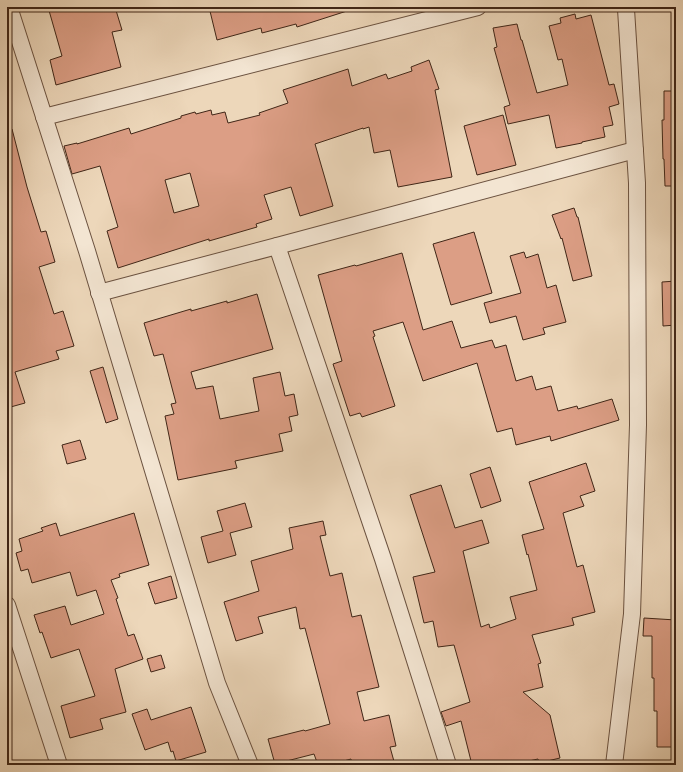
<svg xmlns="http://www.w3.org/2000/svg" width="683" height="772" font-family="'Sorts Mill Goudy',serif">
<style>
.building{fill:#dc9e85;stroke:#402617;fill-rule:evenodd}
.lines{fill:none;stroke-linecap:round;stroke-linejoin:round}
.minor-casing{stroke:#6b5240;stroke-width:18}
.minor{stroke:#f3e5d2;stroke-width:16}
</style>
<rect width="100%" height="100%" fill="#edd7ba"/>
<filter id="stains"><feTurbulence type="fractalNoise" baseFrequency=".005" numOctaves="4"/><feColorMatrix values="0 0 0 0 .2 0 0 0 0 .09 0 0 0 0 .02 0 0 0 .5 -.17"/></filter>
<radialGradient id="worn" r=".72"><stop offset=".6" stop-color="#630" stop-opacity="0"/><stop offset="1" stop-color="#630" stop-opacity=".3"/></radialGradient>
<g class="building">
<path d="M48,7H102L103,10L115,7L122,30L112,32L121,67L56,85L50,60L62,56Z"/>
<path d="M209,7H350V10L297,27L296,24L262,33L261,28L217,40Z"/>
<path d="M575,14L576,19L591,15L609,85L614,84L619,104L609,107L613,125L603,127L605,137L582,142V143L556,148L549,115L508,124L504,107L510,105L494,48L497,47L493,28L517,24L521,40H522L537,93L568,85L562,59L558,60L549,26L561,23L560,18Z"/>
<path d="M429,60L439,89L435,90L452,177L398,187L390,150L374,153L369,127L363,129V128L315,144L333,206L300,216L291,187L264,195L272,219L256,224L257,227L209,241V239L118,268L107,231L118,227L100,166L72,174L64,146L77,143V144L129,128L131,134L181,118V116L195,112L196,114L211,110L212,115L225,112L228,123L260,115L259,113L288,103L283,90L348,69L352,86L386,74L388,79L412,71L411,67ZM190,173L199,206L174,213L165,180Z"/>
<path d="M664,91H676V186H665L664,159H663L662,120H664Z"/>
<path d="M503,115L516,165L477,175L464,126Z"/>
<path d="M12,129L27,187L41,232L46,231L55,262L39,267L54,314L63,311L74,346L56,351L59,359L15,372L25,403L7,408V130Z"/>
<path d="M574,208L577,217H578L592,276L573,281L562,238L561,239L552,215Z"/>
<path d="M474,232L492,293L451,305L433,244Z"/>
<path d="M524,252L526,258L538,254L547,288L556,285L566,322L543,328L545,334L523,340L516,316L490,323L484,303L521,293L510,256Z"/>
<path d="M402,253L423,330L452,321L461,348L492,340L495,348L506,345L516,381L532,376L536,390L551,386L558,411L577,406L578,409L612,399L619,420L551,441L550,436L516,445L512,428L497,432L477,363L423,381L403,322L373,331L375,336L373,337L395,406L362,417L360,413L350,416L333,364L342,361L318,275L355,265L356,266Z"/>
<path d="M676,281V325L663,326L662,282Z"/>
<path d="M257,294L273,349L191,372L196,389L213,386L220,419L259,411L253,378L280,372L285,396L294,394L298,415L289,417L292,431L279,434L283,451L235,461L237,468L178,480L165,416L174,414L171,404L176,403L163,354L154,356L144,323L191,309V311L227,301V303Z"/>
<path d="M103,367L118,419L106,423L90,371Z"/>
<path d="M80,440L86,459L67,464L62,445Z"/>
<path d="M586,463L595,491L580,496L584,506L563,513L577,567L583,565L595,612L572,618L574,625L532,635L541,663L538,664L543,687L523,692L550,715L560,758L539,763L538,759L520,763V761L504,765H472L461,721L446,726L441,712L470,702L454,645L438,647L433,621L424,623L413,577L435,572L410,495L441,485L455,528L482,520L489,543L463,551L481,627L489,624L490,628L516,619L510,597L537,590L528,554L527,555L522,535L544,529L529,482Z"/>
<path d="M490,467L501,501L481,508L470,474Z"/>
<path d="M245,503L252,527L230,533L236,555L208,563L201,537L223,531L217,511Z"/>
<path d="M134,513L149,565L119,574L120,577L111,580L118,598L116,599L128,636L134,634L143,659L115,669L126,712L100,719L103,729L70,738L61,706L95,696L79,649L51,658L42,632L40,633L34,615L65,606L71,625L104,614L96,590L77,596L70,572L32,583L28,569L21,571L16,553L22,551L19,539L43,531L41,528L56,523L60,536Z"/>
<path d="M323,521L326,535L320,536L330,576L342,573L352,617L361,615L379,687L357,692L364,721L389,715L396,746L390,747L395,765H352L351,759L329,765H318L314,754L275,764L268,739L304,730L305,731L330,724L305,628L300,629L296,607L258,617L263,633L236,641L224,602L259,591L251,561L293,549L289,528Z"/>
<path d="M171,576L177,598L155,604L148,583Z"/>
<path d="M644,618L676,620V678H674V724H676V747H657V711H654V678H652V636H643Z"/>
<path d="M161,655L165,668L151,672L147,659Z"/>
<path d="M191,707L206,752L176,761L173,751L171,752L168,742L145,750L132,714L147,709L151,720Z"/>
</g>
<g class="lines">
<g class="minor-casing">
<g id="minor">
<path d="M9,7L87,251L217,683L250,765"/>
<path d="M44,117L478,7"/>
<path d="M277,246L383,559L448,765"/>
<path d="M99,293L277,246L635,150"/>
<path d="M7,605L59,765"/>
<path d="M614,765L632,614L638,425L637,183L626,9L625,7"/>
</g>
</g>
<use href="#minor" class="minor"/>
</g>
<rect width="683" height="772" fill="none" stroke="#edd7ba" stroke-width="24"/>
<rect x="8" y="8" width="667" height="756" fill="none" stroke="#402617" stroke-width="2"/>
<rect x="12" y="12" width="659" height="748" fill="none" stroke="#402617"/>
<rect width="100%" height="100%" filter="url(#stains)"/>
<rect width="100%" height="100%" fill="url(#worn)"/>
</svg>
